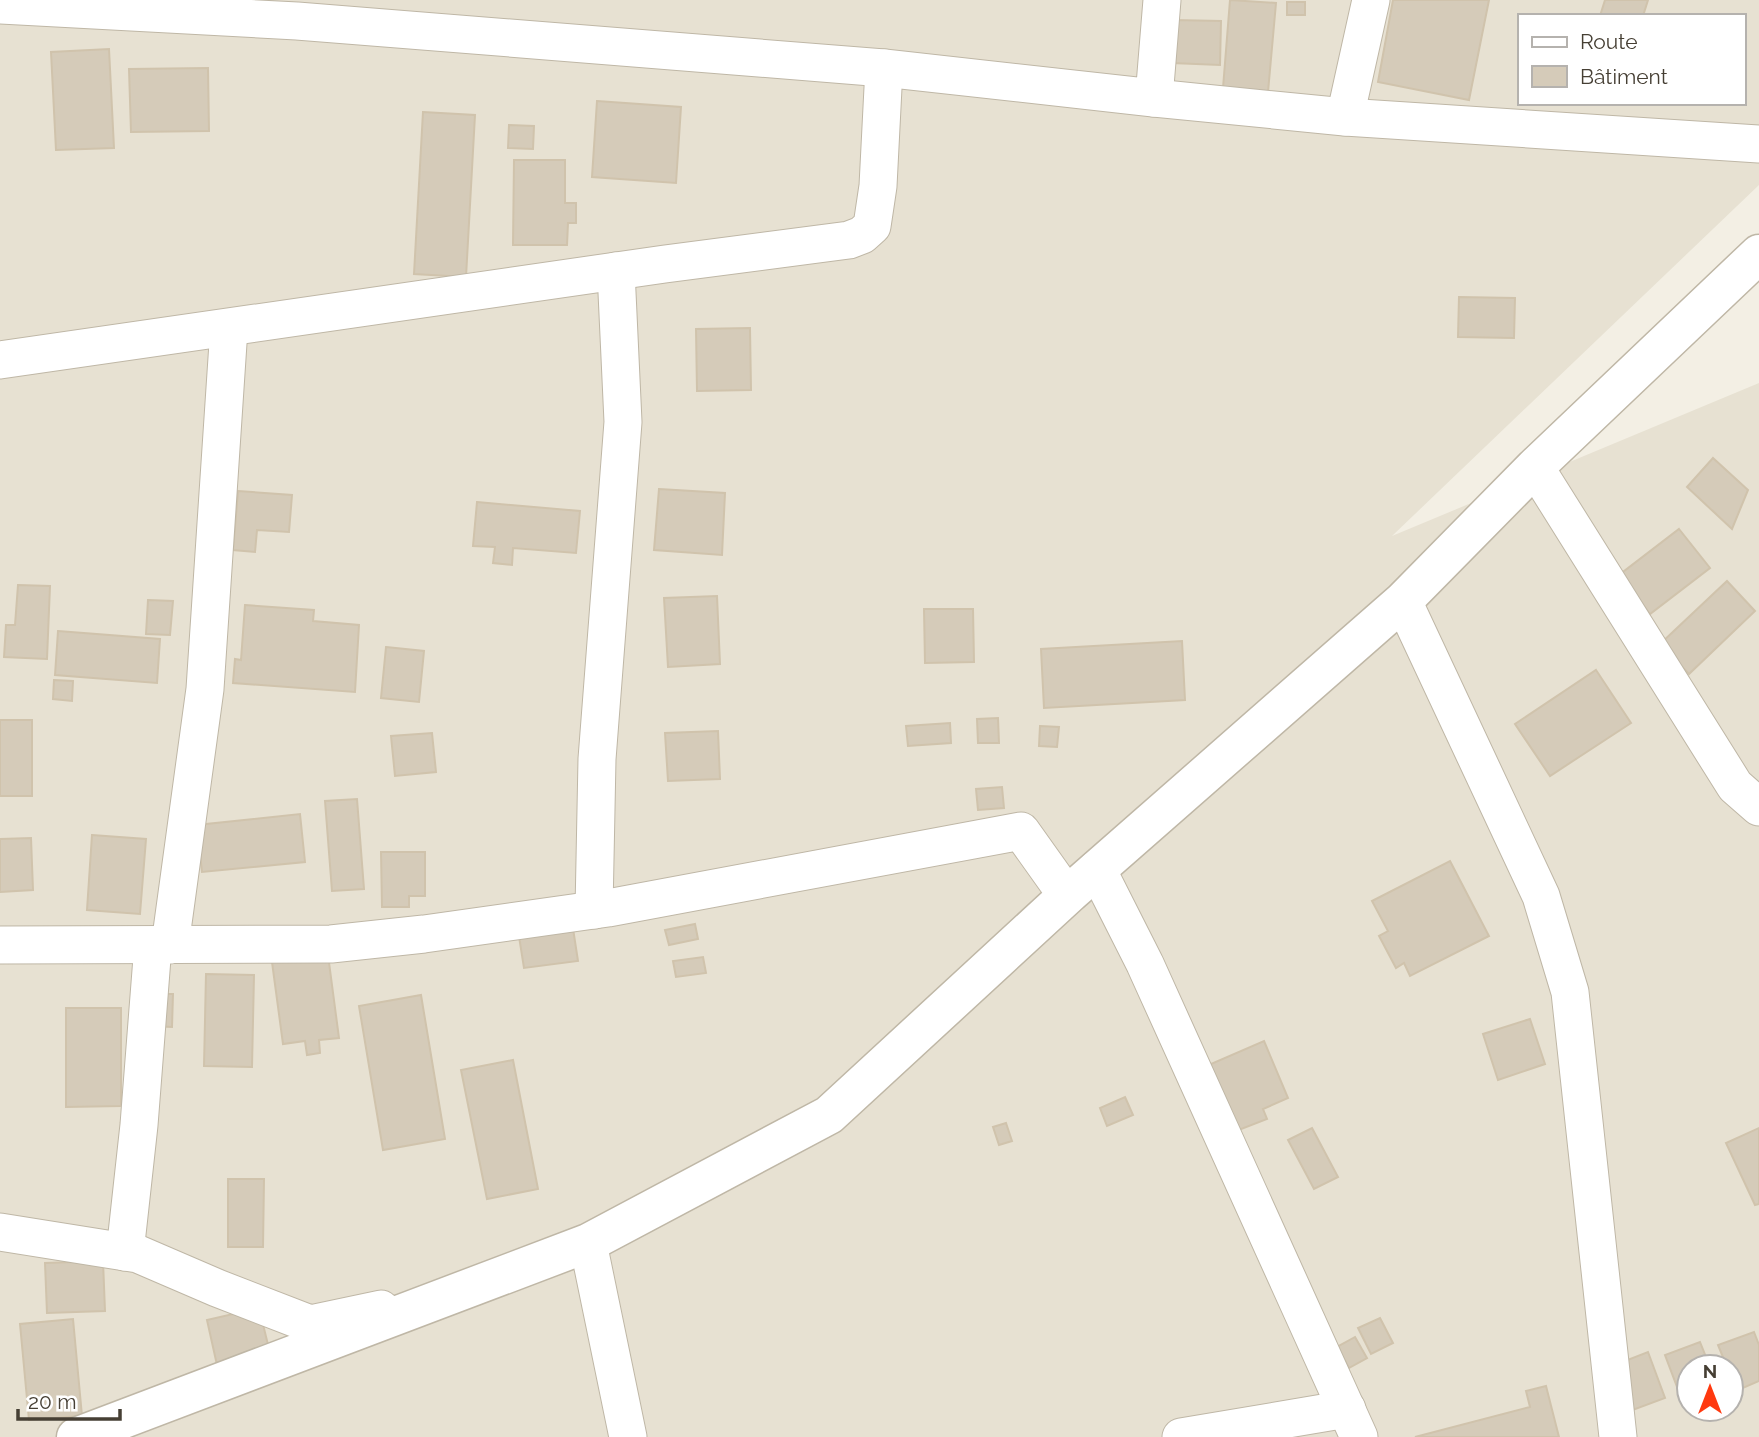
<svg xmlns="http://www.w3.org/2000/svg" width="1759" height="1437" font-family="Raleway,sans-serif">
<style>
.residential{fill:#e7e1d2;fill-rule:evenodd}
.building{fill:#d5cbb9;stroke:#d0c3ac;stroke-width:2}
.lines{fill:none;stroke-linecap:round;stroke-linejoin:round}
.minor-casing{stroke:#bfb7a6;stroke-width:39}
.tertiary-casing{stroke:#bfb7a6;stroke-width:41}
.minor{stroke:#fff;stroke-width:37}
.tertiary{stroke:#fff;stroke-width:38}
</style>
<rect width="100%" height="100%" fill="#f3efe4"/>
<path class="residential" d="M0,0H1759V185L1392,536L1759,383V1437H0ZM1519,16H1743V103H1519ZM1689,1367H1731V1409H1689Z"/>
<g class="building">
<path d="M1230,0L1276,3L1268,92L1223,88Z"/>
<path d="M1393,0H1489L1469,100L1378,82Z"/>
<path d="M1605,0H1648L1643,16H1600Z"/>
<rect x="1287" y="2" width="18" height="13"/>
<path d="M1173,20L1221,21L1220,65L1172,63Z"/>
<path d="M109,49L114,148L56,150L51,52Z"/>
<path d="M208,68L209,131L131,132L129,69Z"/>
<path d="M597,101L681,107L676,183L592,177Z"/>
<path d="M423,112L475,115L466,277L414,274Z"/>
<path d="M509,125L534,126L533,149L508,148Z"/>
<path d="M514,160H565V203H576V223H568L567,245H513Z"/>
<path d="M1459,297L1515,298L1514,338L1458,337Z"/>
<path d="M750,328L751,390L697,391L696,329Z"/>
<path d="M1713,458L1748,490L1732,529L1687,487Z"/>
<path d="M659,489L725,493L722,555L654,550Z"/>
<path d="M238,491L292,495L289,532L257,530L255,552L233,550Z"/>
<path d="M477,502L580,511L576,553L513,548L512,565L493,563L495,547L473,546Z"/>
<path d="M1679,529L1710,568L1650,614L1619,575Z"/>
<path d="M1727,581L1755,611L1689,674L1660,644Z"/>
<path d="M18,585L50,586L47,659L4,657L6,625H15Z"/>
<path d="M717,596L720,664L668,667L664,598Z"/>
<path d="M148,600L173,601L170,635L146,634Z"/>
<path d="M245,605L314,610L313,621L359,625L355,692L233,683L235,659L241,660Z"/>
<path d="M924,609H973L974,662L925,663Z"/>
<path d="M58,631L160,639L157,683L55,675Z"/>
<path d="M1182,641L1185,700L1044,708L1041,649Z"/>
<path d="M386,647L424,651L419,702L381,698Z"/>
<path d="M1596,670L1631,723L1550,776L1515,724Z"/>
<path d="M54,680L73,681L72,701L53,699Z"/>
<path d="M998,718L999,743H978L977,719Z"/>
<rect x="0" y="720" width="32" height="76"/>
<path d="M950,723L951,743L908,746L906,726Z"/>
<path d="M1040,726L1059,727L1057,747L1039,746Z"/>
<path d="M718,731L720,779L668,781L665,733Z"/>
<path d="M432,733L436,772L395,776L391,736Z"/>
<path d="M1002,787L1004,808L978,810L976,789Z"/>
<path d="M357,799L364,889L332,891L325,801Z"/>
<path d="M300,814L305,862L202,872L197,825Z"/>
<path d="M92,835L146,839L140,914L87,910Z"/>
<path d="M31,838L33,890L0,892V839Z"/>
<path d="M381,852H425V896H409V907H382Z"/>
<path d="M1450,861L1489,936L1410,976L1404,963L1396,968L1379,936L1388,931L1372,901Z"/>
<path d="M572,922L578,961L524,968L518,930Z"/>
<path d="M695,924L698,939L669,945L665,930Z"/>
<path d="M328,955L339,1038L319,1040L320,1053L307,1055L305,1041L283,1044L272,962Z"/>
<path d="M703,957L706,973L676,977L673,961Z"/>
<path d="M206,974L254,975L252,1067L204,1066Z"/>
<path d="M150,994H173L172,1027L150,1026Z"/>
<path d="M421,995L445,1139L383,1150L359,1006Z"/>
<path d="M66,1008H121V1106L66,1107Z"/>
<path d="M1530,1019L1545,1064L1498,1080L1483,1034Z"/>
<path d="M1264,1041L1288,1098L1263,1109L1267,1119L1231,1133L1204,1067Z"/>
<path d="M513,1060L538,1189L487,1199L461,1070Z"/>
<path d="M1125,1097L1133,1115L1107,1126L1100,1108Z"/>
<path d="M1006,1123L1012,1141L999,1145L993,1127Z"/>
<path d="M1312,1128L1338,1177L1314,1189L1288,1140Z"/>
<path d="M1759,1128V1204L1755,1205L1726,1143Z"/>
<path d="M228,1179H264L263,1247H228Z"/>
<path d="M103,1261L105,1311L47,1313L45,1263Z"/>
<path d="M259,1308L270,1353L217,1365L207,1320Z"/>
<path d="M1380,1318L1393,1343L1371,1354L1358,1328Z"/>
<path d="M73,1319L82,1416L29,1420L20,1324Z"/>
<path d="M1754,1332L1759,1345V1381L1736,1391L1731,1378V1367H1727L1718,1345Z"/>
<path d="M1355,1337L1367,1358L1349,1368L1337,1347Z"/>
<path d="M1700,1342L1710,1367H1689V1398L1682,1400L1665,1355Z"/>
<path d="M1648,1352L1665,1398L1630,1411L1612,1366Z"/>
<path d="M1546,1386L1559,1437H1415L1530,1407L1526,1391Z"/>
</g>
<g class="lines">
<g class="minor-casing">
<g id="minor">
<path d="M0,5L297,21L884,68L1154,98L1162,0"/>
<path d="M1154,98L1345,117L1759,144"/>
<path d="M1345,117L1371,0"/>
<path d="M0,360L665,264L849,240L862,235L872,226L878,186L884,68"/>
<path d="M1535,467L1735,786L1759,807"/>
<path d="M1403,601L1541,896L1570,992L1618,1437"/>
<path d="M1097,869L1145,964L1359,1437"/>
<path d="M594,910L597,759L623,422L616,271"/>
<path d="M0,945L331,944L424,934L608,908L1021,831L1058,883L1070,893"/>
<path d="M170,945L205,689L229,328"/>
<path d="M0,1232L138,1254L217,1288L310,1324L381,1309"/>
<path d="M588,1243L628,1437"/>
<path d="M125,1252L139,1125L153,945"/>
<path d="M1181,1437L1347,1409"/>
</g>
</g>
<g class="tertiary-casing">
<path id="tertiary" d="M76,1437L588,1243L829,1115L1070,893L1403,601L1535,467L1759,254"/>
</g>
<use href="#minor" class="minor"/>
<use href="#tertiary" class="tertiary"/>
</g>
<rect x="1518" y="14" width="228" height="91" fill="#ffffff" stroke="#b5b2ae" stroke-width="2"/>
<rect x="1532" y="37" width="35" height="10" fill="#ffffff" stroke="#b5b2ae" stroke-width="2"/>
<text x="1580" y="49" font-size="21" fill="#463f34">Route</text>
<rect x="1532" y="66" width="35" height="21" fill="#d5cbb9" stroke="#b5b2ae" stroke-width="2"/>
<text x="1580" y="84" font-size="21" fill="#463f34">Bâtiment</text>
<g transform="translate(1710 1388)"><circle r="33" fill="#ffffff" stroke="#b5b2ae" stroke-width="2"/>
<path d="M0-5L12 26L0 18L-12 26Z" fill="#ff390f"/>
<text y="-10" font-size="19" font-weight="bold" text-anchor="middle" fill="#463f34">N</text>
</g>
<path d="M18 1409v10h102v-10" fill="none" stroke="#463f34" stroke-width="3.5"/>
<text x="28" y="1409" font-size="21" fill="#463f34" stroke="#ffffff" stroke-width="5" paint-order="stroke">20 m</text>
</svg>
